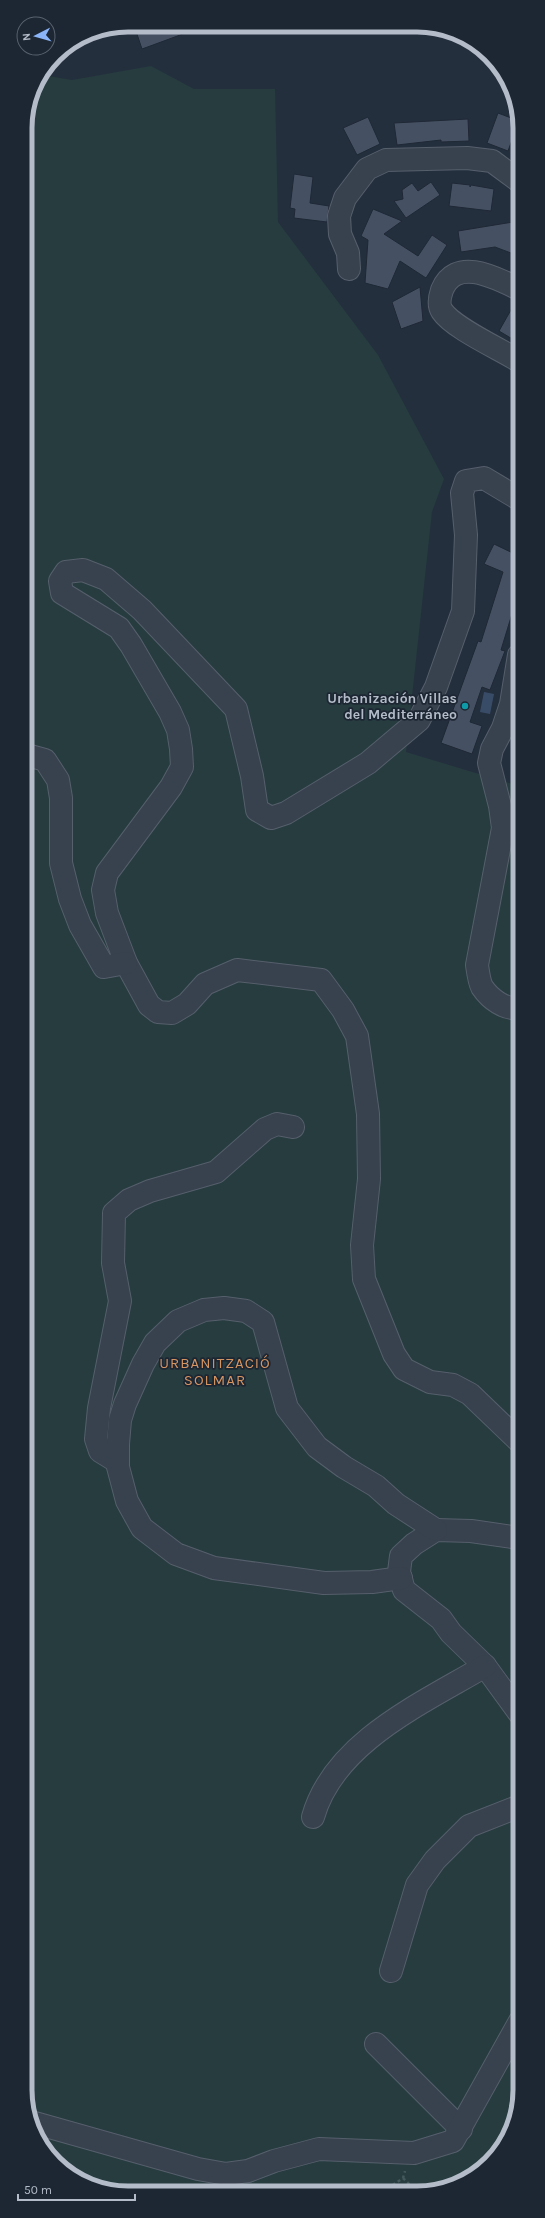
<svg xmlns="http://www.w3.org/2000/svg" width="545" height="2218" font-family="Karla,sans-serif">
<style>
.green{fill:#263c3f}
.water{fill:#394c67}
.building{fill:#455162;stroke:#1f2835}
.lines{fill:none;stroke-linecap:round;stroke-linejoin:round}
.minor-casing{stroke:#565f6c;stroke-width:24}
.path{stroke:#44595c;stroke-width:2.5;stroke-dasharray:3 3;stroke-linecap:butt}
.minor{stroke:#38414e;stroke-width:22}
.culture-dot{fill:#0f9aa8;stroke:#1d2633;stroke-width:1.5}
.labels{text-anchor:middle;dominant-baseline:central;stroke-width:3.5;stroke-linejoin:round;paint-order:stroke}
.poi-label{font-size:14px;font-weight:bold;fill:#b4bcc9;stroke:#1d2633;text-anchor:end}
.neighbourhood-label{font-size:15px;letter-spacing:1px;fill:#d59563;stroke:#1d2633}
.rim{fill:none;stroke:#b4bcc9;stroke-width:5}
</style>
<rect width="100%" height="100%" fill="#242f3e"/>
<path class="green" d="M151,66L194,89H275L278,222L378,355L444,479L432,512L406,752L519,786L520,2096L512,2130L494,2158L463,2182L430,2192L108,2191L77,2179L51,2158L26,2104L25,122L33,88L42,75L72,80Z"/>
<path class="water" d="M484,692L494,694L490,714L480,712Z"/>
<g class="building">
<path d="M134,25H202V27L142,49Z"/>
<path d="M498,113L519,121L508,151L487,143Z"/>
<path d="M368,117L380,144L357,155L343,128Z"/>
<path d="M468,119L469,141L441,142V140L397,145L394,123Z"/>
<path d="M294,174L313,177L310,203L329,206L327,222L294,218L295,209L290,208Z"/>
<path d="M431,182L440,195L406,218L394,201L403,199L402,190L412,183L418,191Z"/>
<path d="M452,183L470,185V187L471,185L494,189L491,211L449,206Z"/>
<path d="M373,209L402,221L384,234L418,256L432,235L447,245L426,278L400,261L388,289L365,283L368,240L361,236Z"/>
<path d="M513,222L519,225V256L495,247L461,252L458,231Z"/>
<path d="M420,287L423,321L401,329L392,302Z"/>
<path d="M516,301H519V343L499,331Z"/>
<path d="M494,544L519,556V591L501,650L505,651L490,690L482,687L470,722L482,726L472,754L441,743L478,641L481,642L503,572L484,564Z"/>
</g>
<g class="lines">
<g class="minor-casing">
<g id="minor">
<path d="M349,269L348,253L340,234L339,216L345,198L367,169L386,160L467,158L492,161L519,181"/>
<path d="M519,289C496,278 456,256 442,290C440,296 438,305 442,311C453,328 500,349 519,361"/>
<path d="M519,499L484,478L466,481L462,493L466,535L463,611L436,687L419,720L368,763L286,813L271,818L257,810L252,776L236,709L142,610L106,579L83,570L66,572L60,581L62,593L119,628L131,645L170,712L178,730L181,749L182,767L171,787L107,873L103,890L107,913L126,963L149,1005L158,1012L172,1013L187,1004L205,984L237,970L321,980L343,1010L357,1036L368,1114L369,1179L362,1245L364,1279L394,1354L404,1369L430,1382L453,1385L470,1394L520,1442"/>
<path d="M519,655L511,704L503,728L492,749L489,763L500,806L503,828L477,965C478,972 479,981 482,987C490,999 505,1010 519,1008"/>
<path d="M27,755L45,760L58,780L61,798V863L70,899L80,925L104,967L126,963"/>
<path d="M118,1462L100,1451L96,1439L99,1408L120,1301L113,1263L114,1213L129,1200L150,1191L216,1172L265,1129L277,1124L293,1127"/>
<path d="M520,1538L471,1531L436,1530L414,1544L401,1556L399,1572L404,1590L441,1619L451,1633L485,1666L520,1714"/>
<path d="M401,1578L372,1582L324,1583L214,1568L176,1554L142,1528L127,1501L118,1467V1444L120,1420L125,1404L143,1364L155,1343L178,1321L204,1310L224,1308L246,1311L263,1322L287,1408L317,1447L344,1467L376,1486L396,1504L436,1530"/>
<path d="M313,1817C334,1742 423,1703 485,1666"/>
<path d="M391,1971L417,1885L435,1860L469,1826L520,1806"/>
<path d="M376,2044L461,2129"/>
<path d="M35,2123L198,2169L226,2174L248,2171L274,2161L319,2149L414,2153L453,2141L520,2021"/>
</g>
</g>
<g class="path">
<path d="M403,2178L417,2192H420"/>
<path d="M383,2192L403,2178L405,2171"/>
</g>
<use href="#minor" class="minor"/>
</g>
<circle class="culture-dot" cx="465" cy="706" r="4"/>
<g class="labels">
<g class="poi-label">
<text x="457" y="698">Urbanización Villas<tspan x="457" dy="16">del Mediterráneo</tspan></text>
</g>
<g class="neighbourhood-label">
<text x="215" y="1363">URBANITZACIÓ<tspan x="215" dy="17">SOLMAR</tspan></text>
</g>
</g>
<path d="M0 0H545V2218H0ZM128 32H417A96 96 0 0 1 513 128V2090A96 96 0 0 1 417 2186H128A96 96 0 0 1 32 2090V128A96 96 0 0 1 128 32Z" fill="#1d2633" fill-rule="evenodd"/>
<path class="rim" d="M128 32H417A96 96 0 0 1 513 128V2090A96 96 0 0 1 417 2186H128A96 96 0 0 1 32 2090V128A96 96 0 0 1 128 32Z"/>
<g transform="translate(36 36) rotate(264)"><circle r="19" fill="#1d2633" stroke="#59626f"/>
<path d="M0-3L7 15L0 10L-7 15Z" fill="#8ab4f8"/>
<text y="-6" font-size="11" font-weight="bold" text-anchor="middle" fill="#b4bcc9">N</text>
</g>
<path d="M18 2194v6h117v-6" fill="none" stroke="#b4bcc9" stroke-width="2"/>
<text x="24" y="2194" font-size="12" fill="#b4bcc9" stroke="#1d2633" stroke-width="3" paint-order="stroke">50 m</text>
</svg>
